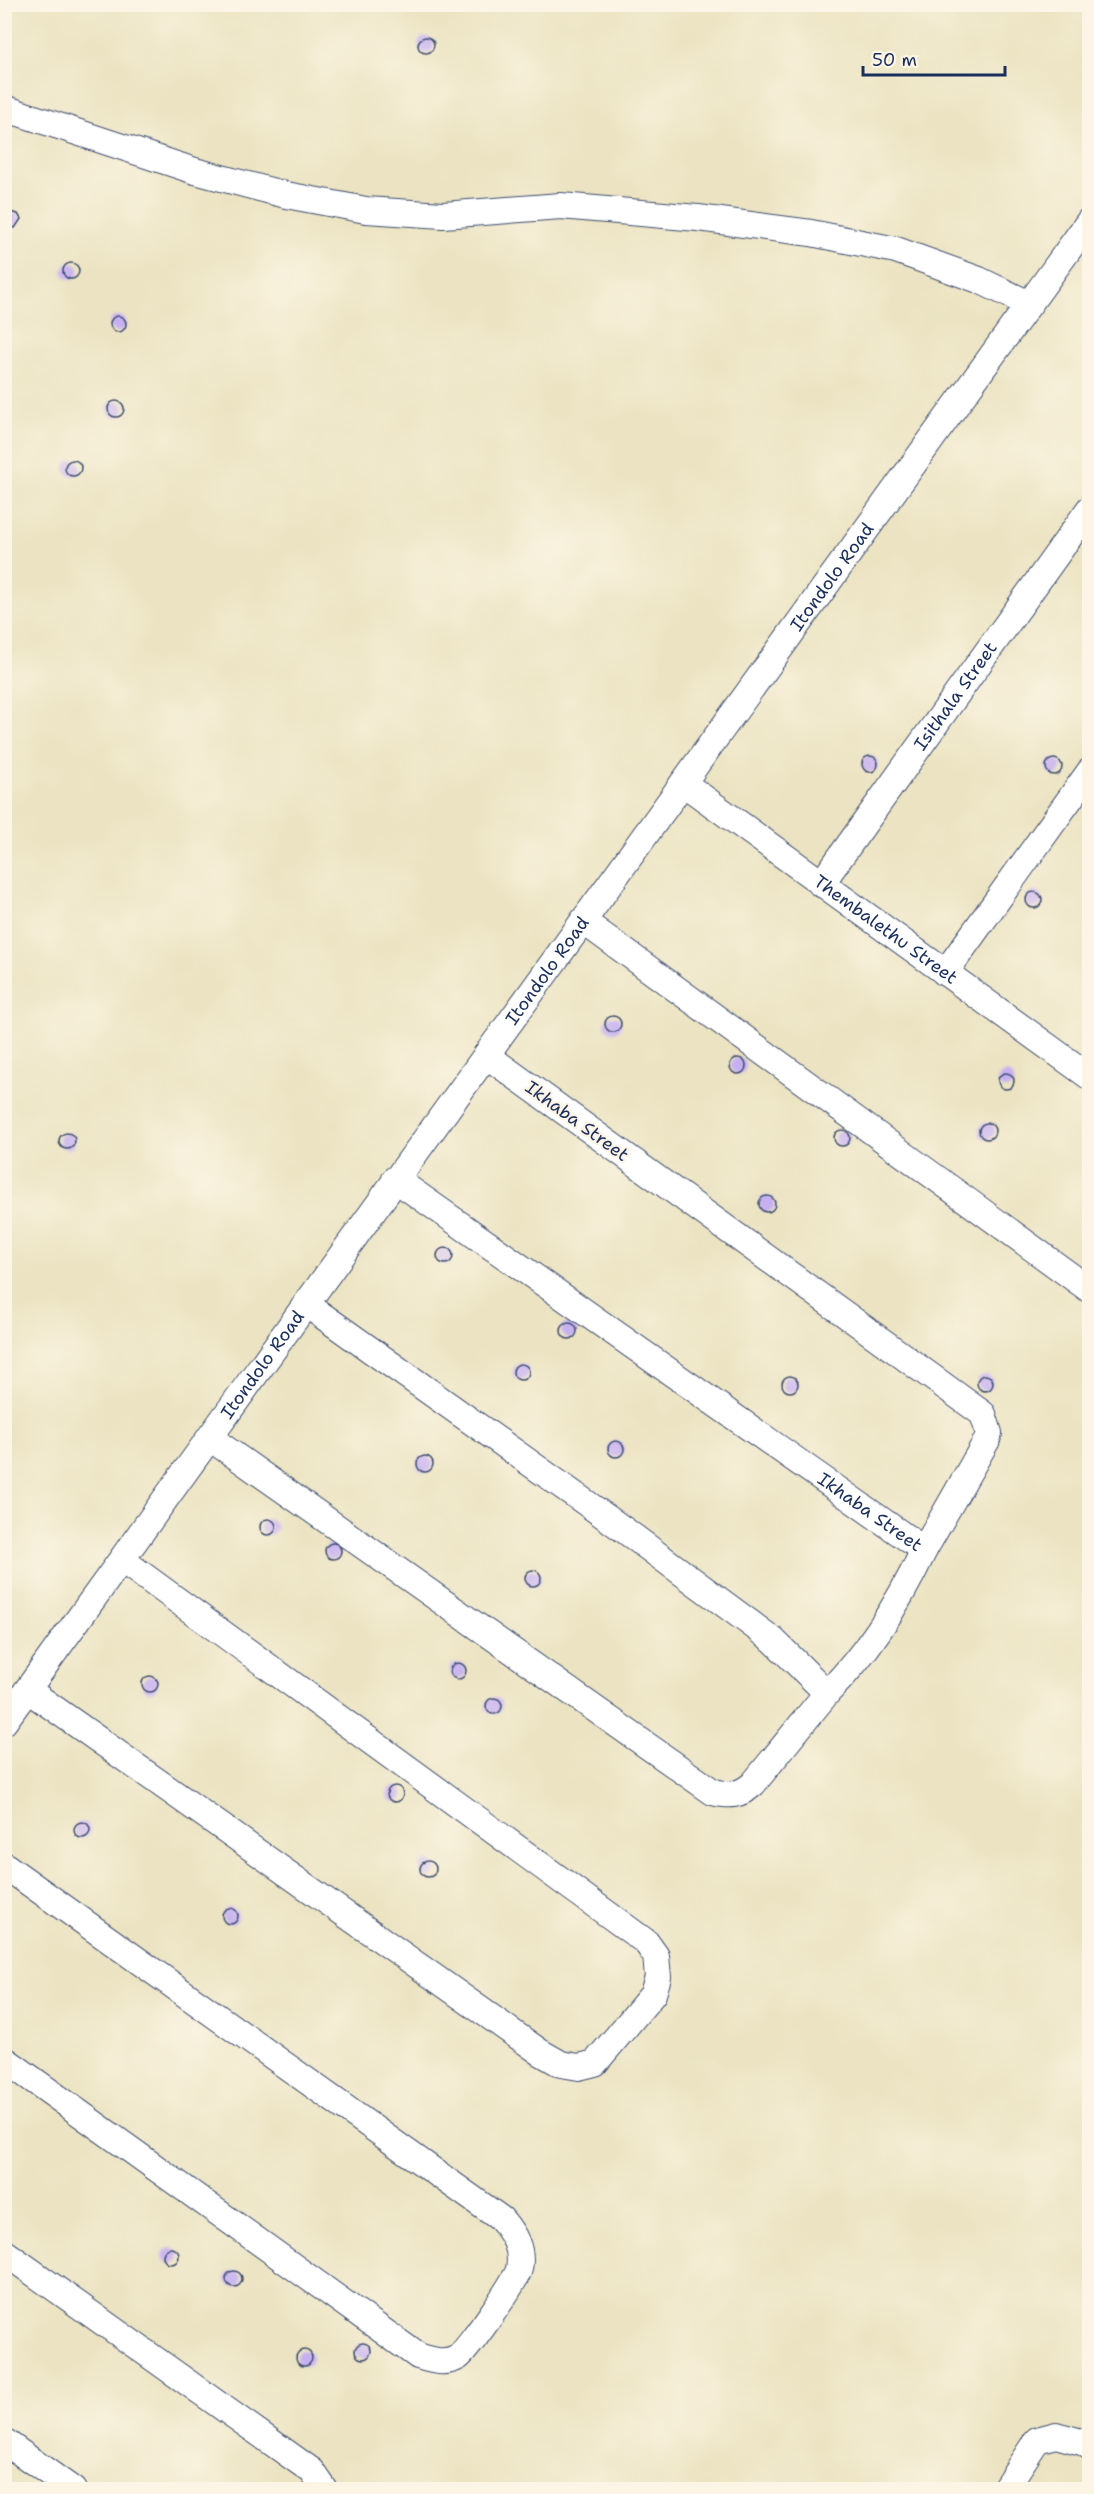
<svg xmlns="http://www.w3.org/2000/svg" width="1094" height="2494" font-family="'Shantell Sans',sans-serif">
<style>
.building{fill:#c6b0f1}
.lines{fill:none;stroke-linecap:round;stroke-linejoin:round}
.minor-casing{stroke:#3a4a6d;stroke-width:28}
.minor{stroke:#fff;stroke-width:26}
.labels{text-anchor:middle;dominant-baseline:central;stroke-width:4.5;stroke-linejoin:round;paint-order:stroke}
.street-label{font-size:18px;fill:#1b2f5e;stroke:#fcf5e5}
</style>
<rect width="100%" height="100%" fill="#fcf5e5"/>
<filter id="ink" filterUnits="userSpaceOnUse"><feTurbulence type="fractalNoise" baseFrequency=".0167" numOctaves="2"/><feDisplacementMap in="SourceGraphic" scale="12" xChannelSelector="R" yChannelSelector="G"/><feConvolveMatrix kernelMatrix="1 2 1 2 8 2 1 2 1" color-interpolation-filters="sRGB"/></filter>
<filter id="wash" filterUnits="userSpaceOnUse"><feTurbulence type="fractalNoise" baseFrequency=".008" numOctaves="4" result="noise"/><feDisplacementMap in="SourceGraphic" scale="24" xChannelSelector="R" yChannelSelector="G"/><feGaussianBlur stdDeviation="1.35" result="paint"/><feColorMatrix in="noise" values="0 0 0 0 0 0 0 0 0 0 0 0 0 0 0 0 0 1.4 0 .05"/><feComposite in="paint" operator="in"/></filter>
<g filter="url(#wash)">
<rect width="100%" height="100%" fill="#ebe3c1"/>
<g id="blocks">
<g class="building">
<circle cx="426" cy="45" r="8"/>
<path d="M10,212L18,214L21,219L15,228L4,227V214Z"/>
<circle cx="71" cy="271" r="8"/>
<circle cx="118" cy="324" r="8"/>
<circle cx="116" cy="409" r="8"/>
<circle cx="73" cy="468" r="8"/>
<circle cx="870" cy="764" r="8"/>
<circle cx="1054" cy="767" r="8"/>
<circle cx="1034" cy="900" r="8"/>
<circle cx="613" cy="1024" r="8"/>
<circle cx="738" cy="1066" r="8"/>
<circle cx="1006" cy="1081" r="8"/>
<circle cx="987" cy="1131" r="8"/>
<circle cx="842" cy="1138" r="8"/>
<circle cx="67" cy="1141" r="8"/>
<circle cx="767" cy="1204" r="8"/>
<circle cx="445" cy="1256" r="8"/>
<circle cx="569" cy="1331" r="8"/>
<circle cx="521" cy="1372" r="8"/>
<circle cx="985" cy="1383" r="8"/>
<circle cx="790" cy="1384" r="8"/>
<circle cx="616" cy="1449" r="8"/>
<circle cx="425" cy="1464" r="8"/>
<circle cx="268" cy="1527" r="8"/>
<circle cx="333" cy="1551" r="8"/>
<circle cx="533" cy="1578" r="8"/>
<circle cx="458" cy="1671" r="8"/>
<circle cx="150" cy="1684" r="8"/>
<circle cx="494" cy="1706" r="8"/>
<circle cx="395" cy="1794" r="8"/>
<circle cx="82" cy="1830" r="8"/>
<circle cx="428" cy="1869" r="8"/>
<circle cx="230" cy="1916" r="8"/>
<circle cx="171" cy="2256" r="8"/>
<circle cx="234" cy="2279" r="8"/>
<circle cx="363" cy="2351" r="8"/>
<circle cx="304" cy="2358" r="8"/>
</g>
</g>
</g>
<g filter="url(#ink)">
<use href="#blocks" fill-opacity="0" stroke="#3a4a6d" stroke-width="1.5"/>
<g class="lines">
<g class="minor-casing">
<g id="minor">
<path d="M4,108L195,171L286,195L366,210L443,215L561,206L698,218L811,233L896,250L979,280L1029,304"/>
<path id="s1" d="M683,783L1090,1077"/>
<path id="s2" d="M821,884L1090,508"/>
<path d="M583,921L1090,1290"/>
<path d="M945,973L1090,771"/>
<path id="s3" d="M395,1179L924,1550L987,1440L989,1433L983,1414L486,1055"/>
<path d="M210,1438L713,1792C730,1796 739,1796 753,1784L827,1693L773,1640L627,1532L306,1304"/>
<path d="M28,1690L540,2052L561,2064L579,2067L595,2063L653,1994L658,1977L656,1956L646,1942L122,1560"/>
<path d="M827,1693C869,1652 899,1603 924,1550"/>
<path id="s4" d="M4,1722L1090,220"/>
<path d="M4,1865L501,2219C514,2234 523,2249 519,2269C517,2280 467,2351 458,2357C444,2365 431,2360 418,2356L4,2059"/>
<path d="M4,2252L312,2471L325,2490"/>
<path d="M4,2441L73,2490"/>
<path d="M1004,2490L1037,2440L1056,2435L1085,2443L1090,2447"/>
</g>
</g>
<use href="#minor" class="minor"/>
</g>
</g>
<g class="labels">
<g class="street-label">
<text stroke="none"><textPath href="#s4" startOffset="1413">Itondolo Road</textPath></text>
<text stroke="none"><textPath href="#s2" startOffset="231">Isithala Street</textPath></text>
<text stroke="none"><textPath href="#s1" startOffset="250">Thembalethu Street</textPath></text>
<text stroke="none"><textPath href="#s4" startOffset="927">Itondolo Road</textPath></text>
<text transform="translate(577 1121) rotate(36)">Ikhaba Street</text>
<text stroke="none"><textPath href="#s4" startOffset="441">Itondolo Road</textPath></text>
<text stroke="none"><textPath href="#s3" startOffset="580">Ikhaba Street</textPath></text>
</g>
</g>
<rect width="1094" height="2494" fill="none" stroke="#fcf5e5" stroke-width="24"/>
<path d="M863 66v9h142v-9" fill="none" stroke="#1b2f5e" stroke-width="3"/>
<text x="872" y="66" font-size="18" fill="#1b2f5e" stroke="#fcf5e5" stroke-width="4.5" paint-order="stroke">50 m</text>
</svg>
